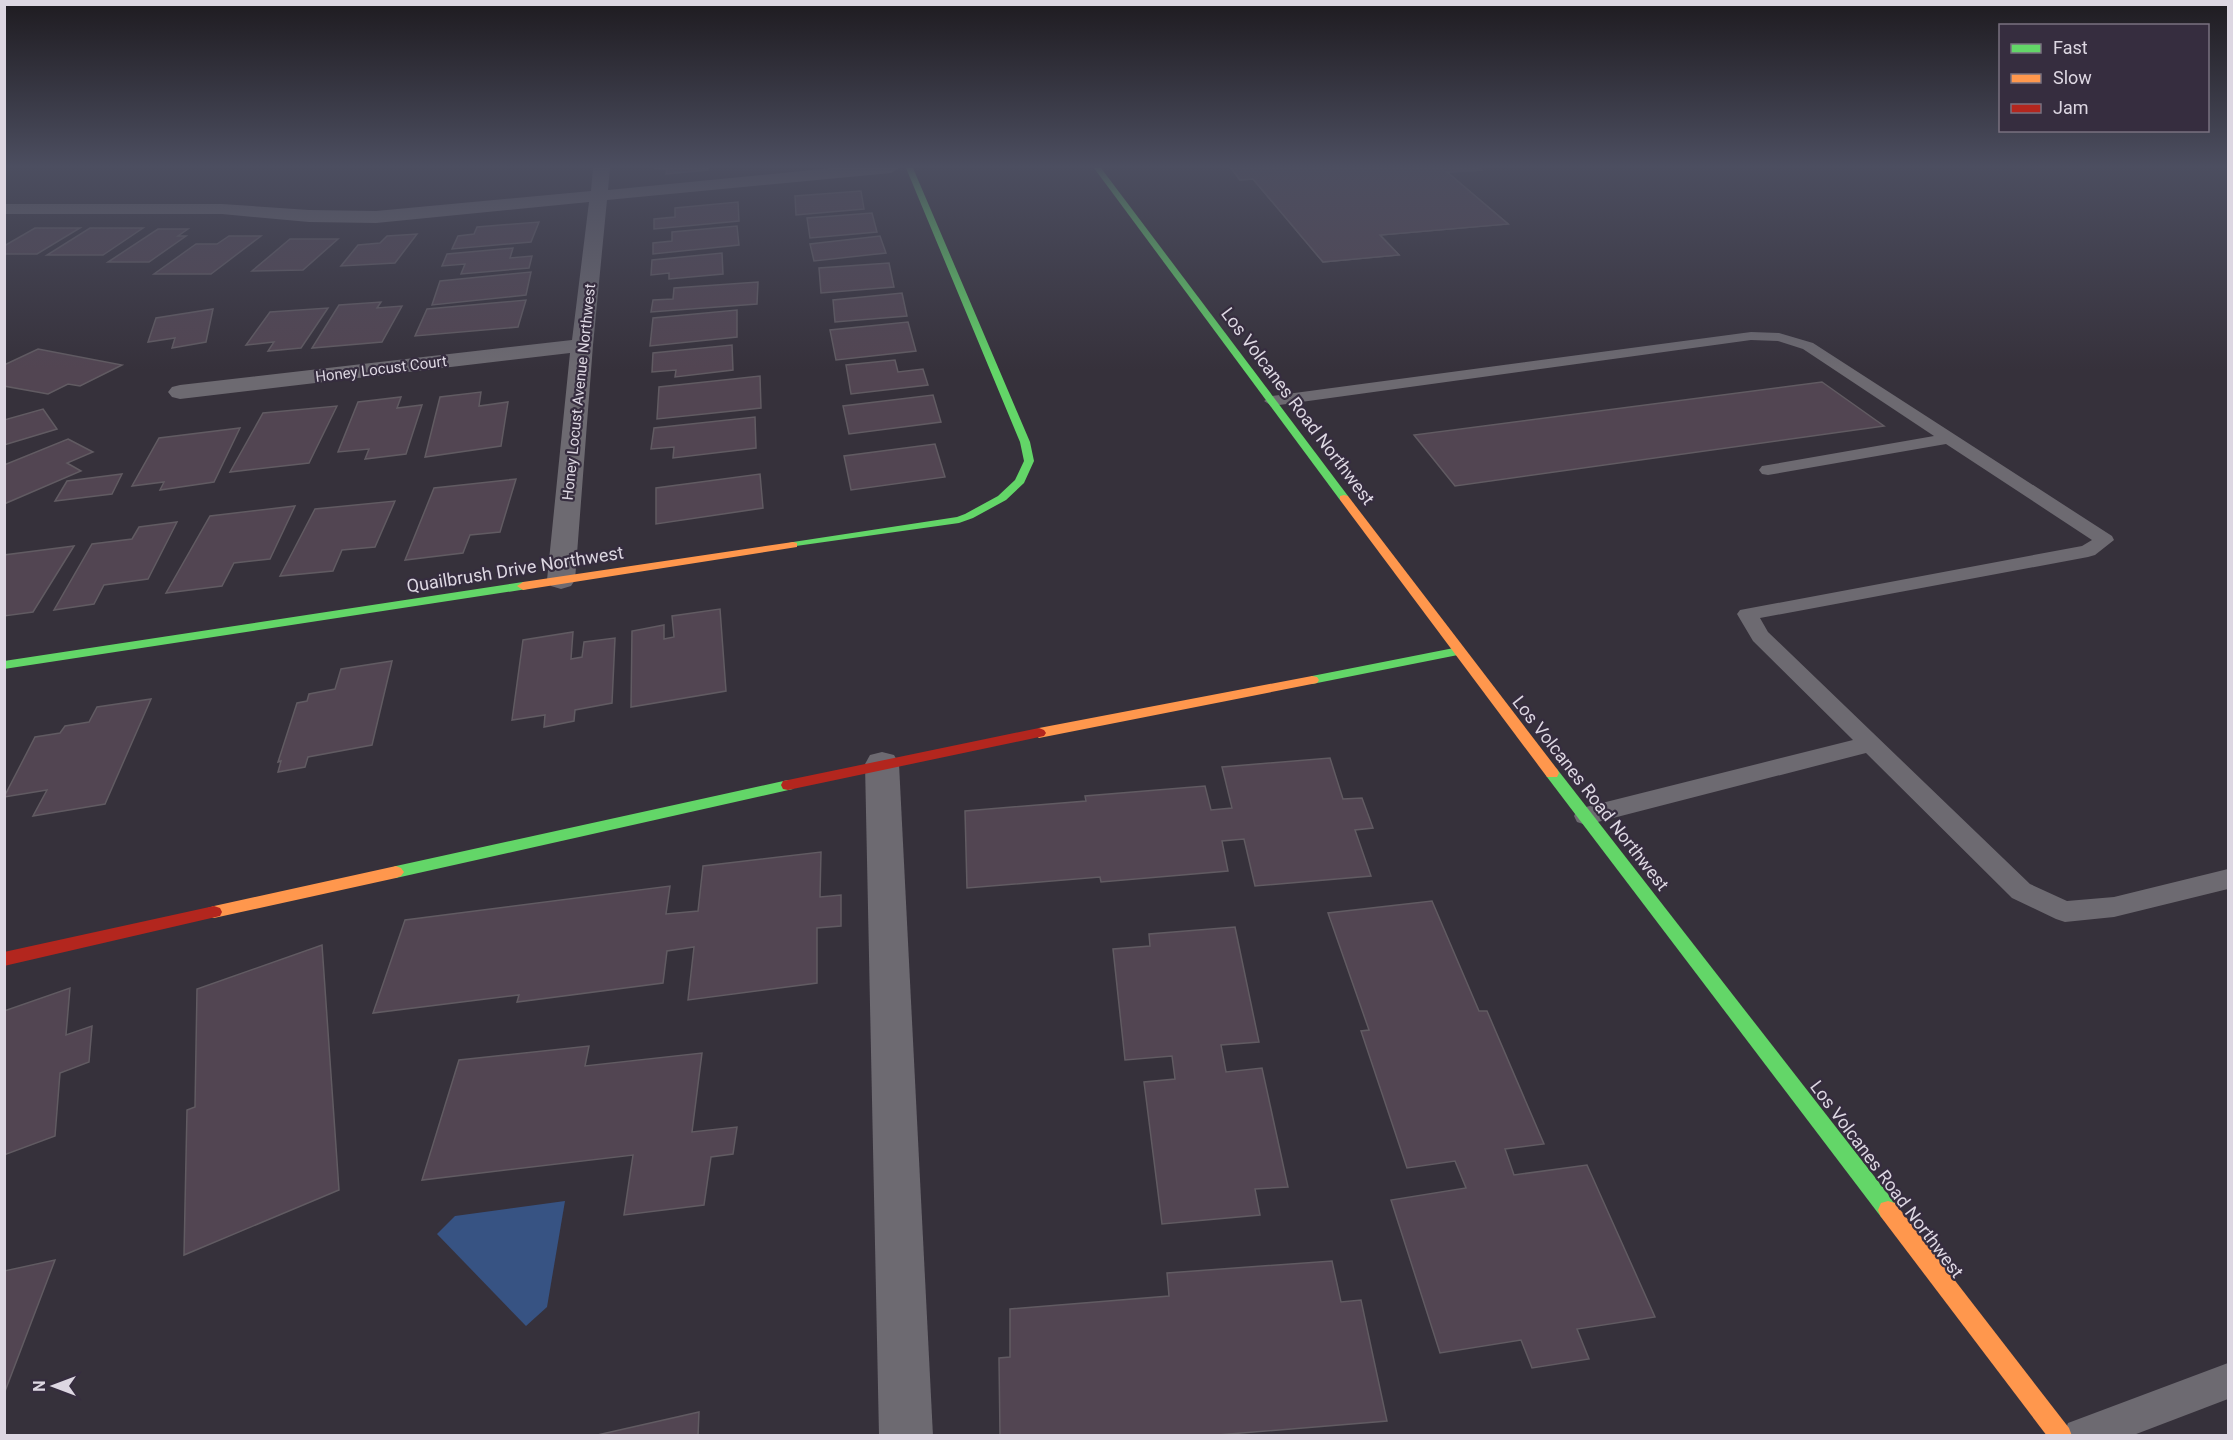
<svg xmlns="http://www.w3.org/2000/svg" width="2233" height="1440" font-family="Roboto,sans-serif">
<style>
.water{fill:#375383}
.building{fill:#524552;stroke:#615b62;stroke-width:1.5;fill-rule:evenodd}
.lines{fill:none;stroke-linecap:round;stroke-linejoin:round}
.lane{fill:#6d6a71;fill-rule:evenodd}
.street{fill:#6d6a71;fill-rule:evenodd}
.fast{fill:#63d668;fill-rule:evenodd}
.slow{fill:#ff974d;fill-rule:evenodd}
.jam{fill:#b3261e;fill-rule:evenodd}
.labels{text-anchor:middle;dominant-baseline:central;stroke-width:4.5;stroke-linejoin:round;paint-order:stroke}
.far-street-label{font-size:15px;fill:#ddd7e2;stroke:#362d3f}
.street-label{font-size:18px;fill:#ddd7e2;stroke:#362d3f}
</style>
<rect width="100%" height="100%" fill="#36313b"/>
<path class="water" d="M565,1201L547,1307L526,1326L437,1234L455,1216Z"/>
<g class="building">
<path d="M653,168H708V170L666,174L667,169Z"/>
<path d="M1231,168H1480L1482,170L1447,172L1508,224L1380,235L1399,255L1323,262L1253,179L1240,180ZM1410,177L1442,202L1431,213L1365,220L1326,186Z"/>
<path d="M1231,168H1480L1482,170L1447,172L1508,224L1380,235L1399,255L1323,262L1253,179L1240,180Z"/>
<path d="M861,191L864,209L796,215L795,196Z"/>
<path d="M738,202L739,221L654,229V219L675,217V208Z"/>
<path d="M872,213L877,232L810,238L807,218Z"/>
<path d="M539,222L531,242L452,249L458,236L474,234L477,227Z"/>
<path d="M737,226L739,245L653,254V243L672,241V232Z"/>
<path d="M35,228H80L37,254H4V246Z"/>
<path d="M90,228H143L103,255H47Z"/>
<path d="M158,229H188L178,236H186L149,262H108Z"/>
<path d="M417,234L395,263L341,266L358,245L380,243L387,236Z"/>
<path d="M229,236H261L211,274H154L196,244H217Z"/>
<path d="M880,236L886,253L814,261L810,244Z"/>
<path d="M290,239H338L303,270L252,271Z"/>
<path d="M513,248L510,258L532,256L529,268L461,274L465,264L442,266L447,254Z"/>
<path d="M722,253L723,274L669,279V273L651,275L652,260Z"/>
<path d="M889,263L894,287L821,293L819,268Z"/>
<path d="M531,272L526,295L432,305L440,281Z"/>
<path d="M758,282L757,304L651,312L653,300L673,299L674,288Z"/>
<path d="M902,293L907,316L835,322L833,300Z"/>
<path d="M526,300L518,327L415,336L427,309Z"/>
<path d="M381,302L377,308L402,306L382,342L312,348L339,305Z"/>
<path d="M328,308L301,348L268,351L274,342L246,345L270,312Z"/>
<path d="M213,309L206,342L172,348L175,338L148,342L156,318Z"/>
<path d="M737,310V337L650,346L653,318Z"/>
<path d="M908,322L916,351L836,360L830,330Z"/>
<path d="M732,345L733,370L675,377L676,370L652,372L653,353Z"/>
<path d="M38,349L122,365L80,386L68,384L48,394L4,386V365Z"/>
<path d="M895,360L898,372L923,369L928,385L851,394L846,365Z"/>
<path d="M760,376L761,408L657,419L659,387Z"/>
<path d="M1822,382L1884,426L1455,486L1414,435Z"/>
<path d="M481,392L479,406L508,402L501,446L425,457L440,397Z"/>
<path d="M933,395L941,422L849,434L843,406Z"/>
<path d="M401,397L397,408L422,405L406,454L365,459L369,449L338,452L358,402Z"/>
<path d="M337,406L309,463L230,472L263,413Z"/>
<path d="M43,409L57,429L4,445V420Z"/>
<path d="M755,417L756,448L673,458L674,447L651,449L654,428Z"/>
<path d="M240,428L214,482L160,490L164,482L132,486L159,438Z"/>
<path d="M68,439L93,452L67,463L81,471L4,504V465Z"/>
<path d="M935,444L945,477L851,490L844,456Z"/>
<path d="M122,474L112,494L55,501L67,481Z"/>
<path d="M760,474L763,508L656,524V488Z"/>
<path d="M516,479L500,532L470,535L463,553L405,560L434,488Z"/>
<path d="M395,501L375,547L342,550L333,571L280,576L315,509Z"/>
<path d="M295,506L270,559L234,563L222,586L166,593L210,516Z"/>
<path d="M177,522L148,579L104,585L94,604L54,610L92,544L132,539L139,527Z"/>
<path d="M74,546L33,612L4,616V555Z"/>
<path d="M720,609L726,691L631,707L632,631L664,625V639L674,637L672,616Z"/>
<path d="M573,632L571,659L582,657L584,642L615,638L612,703L575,710L574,721L544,727L545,715L512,720L523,640Z"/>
<path d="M392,661L372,745L308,757L305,767L278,772L281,761L278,762L297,703L307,701L309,694L335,689L341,669Z"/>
<path d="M151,699L105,804L33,816L47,790L4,797L35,737L60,733L65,726L89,722L97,707Z"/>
<path d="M1330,758L1343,799L1362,798L1373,828L1355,830L1371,876L1255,886L1244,839L1222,841L1228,871L1101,882L1100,877L967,888L965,811L1086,801L1085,796L1205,786L1211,810L1232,808L1222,767Z"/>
<path d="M821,852L820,897L841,895V926L817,928V983L688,1000L694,947L667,951L663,983L517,1002L519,995L373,1013L405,920L670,886L666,914L698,911L703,866Z"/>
<path d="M1432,901L1479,1011H1487L1544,1144L1505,1149L1514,1175L1587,1165L1655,1317L1577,1329L1589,1359L1532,1368L1521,1340L1440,1353L1391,1200L1466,1188L1455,1161L1407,1168L1361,1031L1369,1030L1328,913Z"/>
<path d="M1235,927L1259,1042L1221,1045L1226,1072L1262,1068L1288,1187L1255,1189L1260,1215L1162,1224L1144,1082L1175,1079L1172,1056L1125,1060L1113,949L1150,946L1149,934Z"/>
<path d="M322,945L339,1190L184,1255L187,1110L195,1107L197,989Z"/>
<path d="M70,988L66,1035L92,1026L89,1062L60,1073L55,1136L4,1155V1011Z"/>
<path d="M589,1046L585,1066L702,1053L692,1132L737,1127L733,1154L711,1157L704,1205L624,1215L633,1155L422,1180L459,1060Z"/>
<path d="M55,1260L4,1394V1271Z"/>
<path d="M1332,1261L1341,1302L1361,1300L1387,1421L1205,1436H1000L999,1358L1010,1357V1309L1169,1296L1167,1273Z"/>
<path d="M699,1412L698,1436H593Z"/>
</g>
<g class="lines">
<g class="lane">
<path d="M1751,332L1779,333L1813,343L2112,536L2114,540L2095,555L2088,557L1760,618L1768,632L2030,884L2067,901L2114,897L2228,869V889L2114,917L2065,922L2056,919L2012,898L1866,753L1586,825L1577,822L1574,816L1577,810L1586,807L1853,740L1753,641L1737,614L1740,610L2082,546L2092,540L1946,444L1768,475L1762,474L1759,470L1762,466L1768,465L1934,436L1803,349L1778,341L1751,340L1272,406L1264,401L1272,396Z"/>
<path d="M2228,1363V1399L2131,1436H2063L2068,1423Z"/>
</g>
<g class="street">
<path d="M593,168H610L608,190L832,168H899L891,173L607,200L593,345L575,580L571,586L561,589L551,586L547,580L570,353L180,399L172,397L168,392L172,387L180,385L572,340L589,202L376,223L309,222L222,214H4V204H222L309,210L376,211L591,191Z"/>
<path d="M882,752L894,755L899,764L933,1436H879L865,764L870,755Z"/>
</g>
<g class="fast">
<path d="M906,168H913L1030,442L1034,461L1024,483L1006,500L973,518L959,523L789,547V543L793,542L957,517L965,514L998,496L1015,480L1024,461L1020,442Z"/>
<path d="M1094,168H1101L1348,496V500H1340Z"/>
<path d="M523,582L529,586L527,589L4,669V661Z"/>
<path d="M1459,647L1463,648L1465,651L1463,654L1312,684L1305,680L1312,676Z"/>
<path d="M1552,768L1557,769L1895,1203L1898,1210L1895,1217L1888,1219L1881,1217L1547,777L1545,773L1547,769Z"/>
<path d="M788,780L793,781L795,785L793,789L396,878L391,876L388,872L391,868L396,866Z"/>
</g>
<g class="slow">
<path d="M1344,495L1348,496L1557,769L1559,773L1557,777H1547L1340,500V496Z"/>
<path d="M793,542L797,543V547L523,590L517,586L523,582Z"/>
<path d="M1312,676L1317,677L1319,680L1317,683L1039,738L1032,733L1039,728Z"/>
<path d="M396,866L401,868L404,872L401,876L396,878L214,918L208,916L206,912L208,908L214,906Z"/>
<path d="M1888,1201L1895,1203L2069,1428L2072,1436H2047L1881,1217L1878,1210L1881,1203Z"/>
</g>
<g class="jam">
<path d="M1039,728L1044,730L1046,733L1044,736L788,790L783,789L781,785L783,781L788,780Z"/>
<path d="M214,906L220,908L222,912L220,916L4,966V952Z"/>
</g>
</g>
<linearGradient id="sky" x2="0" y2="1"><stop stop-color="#1e1b20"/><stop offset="0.45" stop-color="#4c4e60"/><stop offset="1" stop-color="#4c4e60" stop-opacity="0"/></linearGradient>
<rect width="2233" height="370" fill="url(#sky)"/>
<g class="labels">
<g class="far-street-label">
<text transform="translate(381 369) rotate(-7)">Honey Locust Court</text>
<text transform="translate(579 392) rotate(-84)">Honey Locust Avenue Northwest</text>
</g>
<g class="street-label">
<text transform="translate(1298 406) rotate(53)">Los Volcanes Road Northwest</text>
<text transform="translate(515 569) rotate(-9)">Quailbrush Drive Northwest</text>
<text transform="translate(1591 793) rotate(52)">Los Volcanes Road Northwest</text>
<text transform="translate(1887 1179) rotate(53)">Los Volcanes Road Northwest</text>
</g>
</g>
<rect width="2233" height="1440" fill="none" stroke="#ddd7e2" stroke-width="12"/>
<rect x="1999" y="24" width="210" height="108" fill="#362d3f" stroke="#797180" stroke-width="1.5"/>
<rect x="2011" y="44" width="30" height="9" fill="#63d668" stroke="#797180" stroke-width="1.5"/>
<text x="2053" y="54" font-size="18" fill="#ddd7e2">Fast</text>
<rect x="2011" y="74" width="30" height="9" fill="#ff974d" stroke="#797180" stroke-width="1.5"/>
<text x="2053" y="84" font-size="18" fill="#ddd7e2">Slow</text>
<rect x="2011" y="104" width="30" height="9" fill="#b3261e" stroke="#797180" stroke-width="1.5"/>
<text x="2053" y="114" font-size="18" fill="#ddd7e2">Jam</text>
<g transform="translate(54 1386) rotate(270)" stroke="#362d3f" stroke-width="4.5" paint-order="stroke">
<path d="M0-4.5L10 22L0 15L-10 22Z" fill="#ddd7e2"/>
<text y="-9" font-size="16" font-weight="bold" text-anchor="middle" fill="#ddd7e2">N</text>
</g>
</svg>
